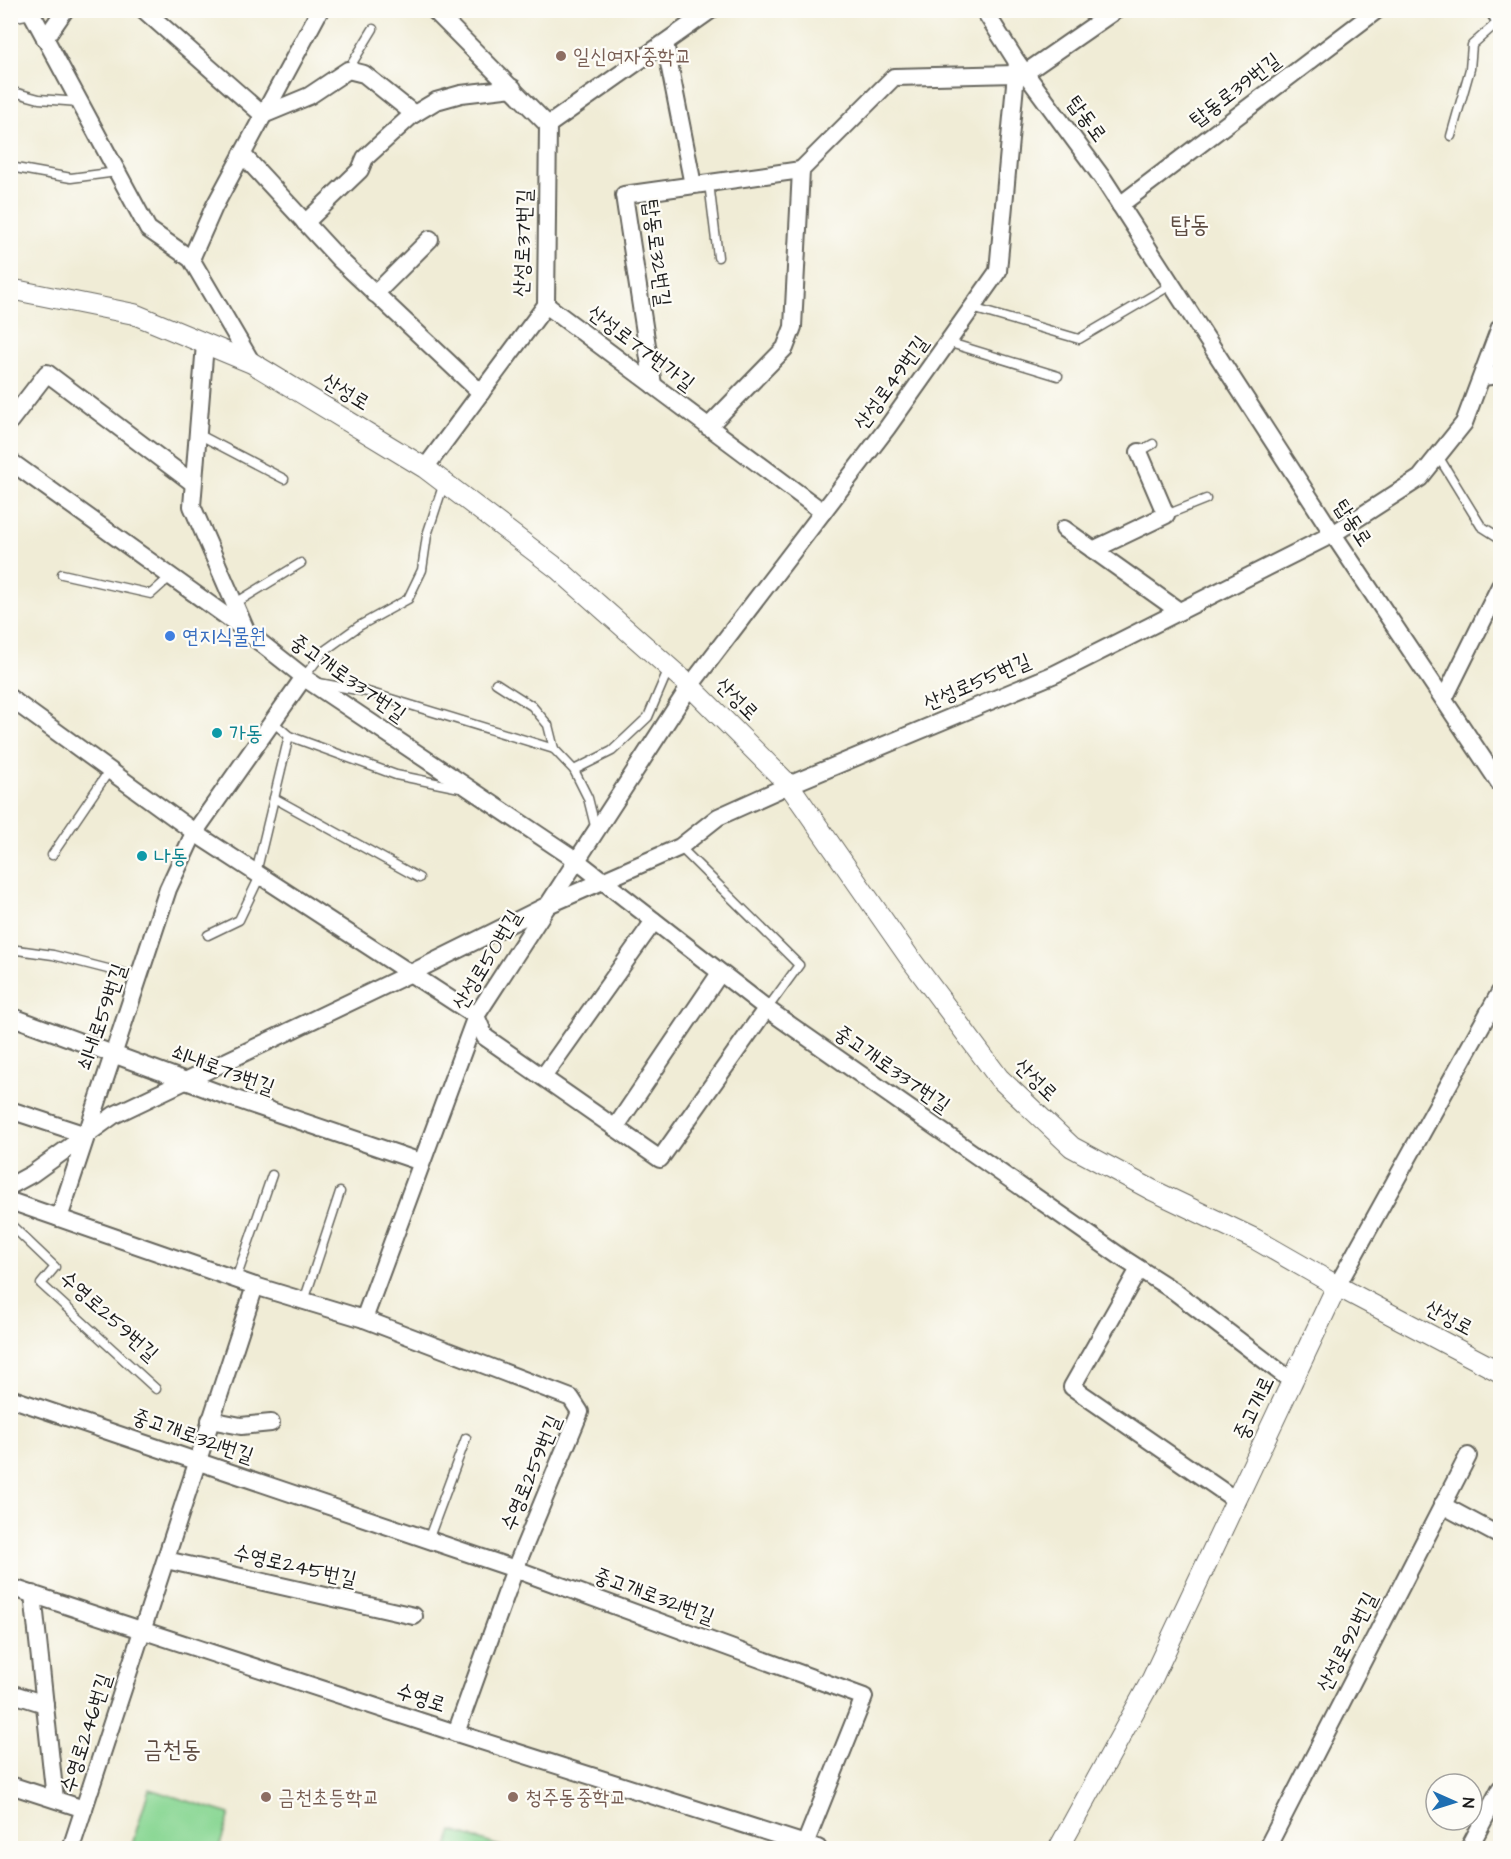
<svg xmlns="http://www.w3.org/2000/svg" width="1511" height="1859" font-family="'Architects Daughter','Poor Story',sans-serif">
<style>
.grass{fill:#8ad794;stroke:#537a58;stroke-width:1.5}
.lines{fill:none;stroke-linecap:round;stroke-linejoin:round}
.service-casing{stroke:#66655d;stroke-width:11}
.minor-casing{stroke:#66655d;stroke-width:20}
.tertiary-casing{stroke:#66655d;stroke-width:22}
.service{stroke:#fff;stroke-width:8}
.minor{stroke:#fff;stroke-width:16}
.tertiary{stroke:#fff;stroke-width:20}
.education-dot{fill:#8d6e63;stroke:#fdfcf7;stroke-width:2}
.shop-dot{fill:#3f7fe0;stroke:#fdfcf7;stroke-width:2}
.culture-dot{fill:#0f9aa8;stroke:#fdfcf7;stroke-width:2}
.labels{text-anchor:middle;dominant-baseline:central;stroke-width:4.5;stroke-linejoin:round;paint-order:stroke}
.education-label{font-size:21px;fill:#785e54;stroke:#fdfcf7;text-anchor:start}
.street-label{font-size:21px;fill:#1c1c1c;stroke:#fdfcf7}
.shop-label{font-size:21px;fill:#366cbe;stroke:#fdfcf7;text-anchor:start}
.culture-label{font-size:21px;fill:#0d838f;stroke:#fdfcf7;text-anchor:start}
.quarter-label{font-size:24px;fill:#5e4c42;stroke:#fdfcf7}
</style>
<rect width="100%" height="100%" fill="#fdfcf7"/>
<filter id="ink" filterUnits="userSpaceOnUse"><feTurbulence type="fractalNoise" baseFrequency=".0167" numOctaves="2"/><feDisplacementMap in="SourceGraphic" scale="12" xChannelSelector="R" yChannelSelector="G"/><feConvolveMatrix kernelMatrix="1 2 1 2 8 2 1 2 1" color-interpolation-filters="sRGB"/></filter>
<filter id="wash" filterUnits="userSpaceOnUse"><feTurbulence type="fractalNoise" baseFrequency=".008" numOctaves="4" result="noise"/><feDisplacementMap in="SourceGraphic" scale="24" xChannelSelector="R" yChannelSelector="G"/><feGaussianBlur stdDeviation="1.35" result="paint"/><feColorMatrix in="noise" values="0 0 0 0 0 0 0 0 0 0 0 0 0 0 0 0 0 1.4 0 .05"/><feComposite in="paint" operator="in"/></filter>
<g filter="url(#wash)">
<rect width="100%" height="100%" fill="#f0ecd6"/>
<g class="grass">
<path d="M149,1789L230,1814L219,1848H131Z"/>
<path d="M453,1831L505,1848H447Z"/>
</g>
</g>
<g filter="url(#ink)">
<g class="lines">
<g class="service-casing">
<g id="service">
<path d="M10,16L15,17L32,14"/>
<path d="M348,70L373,29"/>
<path d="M10,91L39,99L79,102"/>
<path d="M1451,136L1470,69L1472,45L1500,20"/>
<path d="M10,167L71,178L117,172"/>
<path d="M709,183L718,257"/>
<path d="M972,308L1079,339L1171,285"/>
<path d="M947,342L1058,376"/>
<path d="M198,434L284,479"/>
<path d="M1139,452L1153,444"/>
<path d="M1438,456L1481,526L1500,538"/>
<path d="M1166,515L1206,499"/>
<path d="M62,574L151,594L171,576"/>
<path d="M234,604L301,563"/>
<path d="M304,677L324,651L359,626L408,599L422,570L427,535L444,483"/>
<path d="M319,683L368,692L554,749L574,770L588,798L596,830"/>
<path d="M496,683L532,706L548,725L554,749"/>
<path d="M273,722L289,736L396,775L460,788"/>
<path d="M574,770L612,751L648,717L669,668"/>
<path d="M274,798L419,878"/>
<path d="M680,847L799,965L767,1009"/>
<path d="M52,855L111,768"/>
<path d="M256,873L289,736"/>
<path d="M208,935L239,920L260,876"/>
<path d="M10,949L53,955L139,977"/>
<path d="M10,1224L55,1267L41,1284L156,1389"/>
<path d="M236,1279L272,1175"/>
<path d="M304,1301L340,1192"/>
<path d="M428,1540L466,1438"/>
</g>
</g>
<g class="minor-casing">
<g id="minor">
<path d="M30,10L148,229L191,259L252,363"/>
<path d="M144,10L263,115L309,96L348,70L364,74L414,114"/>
<path d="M984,10L1017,62L1104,180L1333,534L1500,784"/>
<path d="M1494,10L1500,20"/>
<path d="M45,39L65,10"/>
<path d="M665,43L693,185"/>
<path d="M1025,73L1116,10"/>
<path d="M548,125L711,10"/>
<path d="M242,154L340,260L481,393"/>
<path d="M1120,205L1377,10"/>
<path d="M305,223L360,170L365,158L411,116L436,101L461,94L513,88"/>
<path d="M191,259L214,207L320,10"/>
<path d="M375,294L430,239"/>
<path d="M546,305L823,512"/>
<path d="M205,344L192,506L245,628"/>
<path d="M1482,377L1500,375"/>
<path d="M653,385L624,195L801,170"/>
<path d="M10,421L47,373L193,483"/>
<path d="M708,427L785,348L793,327L801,170L894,77L1016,74"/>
<path d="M10,461L233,621L309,681L576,860L770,1011L1124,1259L1174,1291L1293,1382"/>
<path d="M425,468L546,305L548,125L434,10"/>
<path d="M1064,529L1179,611"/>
<path d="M1093,550L1166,515L1139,452"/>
<path d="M10,698L204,839L476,1016L485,1037L660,1159L766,1009"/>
<path d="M1444,699L1500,586"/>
<path d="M10,1016L224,1095L421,1162"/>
<path d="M543,1077L654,921"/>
<path d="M10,1110L86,1135"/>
<path d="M615,1128L720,973"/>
<path d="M10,1186L32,1174L114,1115L411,973L548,905L680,847L718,817L789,785L1055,674L1333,534L1420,478L1464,423L1500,327"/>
<path d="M10,1201L255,1286L364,1319L571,1398L580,1412L515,1569L456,1733"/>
<path d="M59,1218L168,889L194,833L304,677"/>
<path d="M1139,1269L1072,1387L1237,1501"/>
<path d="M1337,1286L1500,992"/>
<path d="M364,1319L476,1016L690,686L887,428L998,271L1017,62"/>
<path d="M10,1398L515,1569L864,1697L805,1844"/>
<path d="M210,1420L241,1426L271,1423"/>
<path d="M1442,1505L1500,1536"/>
<path d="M166,1560L414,1616"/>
<path d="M10,1587L456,1733L818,1848"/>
<path d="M33,1594L55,1799"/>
<path d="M10,1693L45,1704"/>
<path d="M10,1785L84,1809"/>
<path d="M71,1848L255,1286"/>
<path d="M1267,1848L1468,1456"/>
<path d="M1469,1848L1500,1789"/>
</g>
</g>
<g class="tertiary-casing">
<g id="tertiary">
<path d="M10,289L134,314L252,363L425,468L558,569L690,686L789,785L909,957L999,1078L1072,1147L1152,1190L1255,1239L1337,1286L1500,1372"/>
<path d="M1059,1848L1152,1679L1337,1286"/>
</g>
</g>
<use href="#service" class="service"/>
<use href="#minor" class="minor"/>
<use href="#tertiary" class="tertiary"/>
</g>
</g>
<g class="education-dot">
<circle cx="561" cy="56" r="6"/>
<circle cx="266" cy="1797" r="6"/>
<circle cx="513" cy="1797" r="6"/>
</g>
<circle class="shop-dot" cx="170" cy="636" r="6"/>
<g class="culture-dot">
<circle cx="217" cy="733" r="6"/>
<circle cx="142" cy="856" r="6"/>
</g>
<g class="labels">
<g class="education-label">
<text x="573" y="56">일신여자중학교</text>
<text x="278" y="1797">금천초등학교</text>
<text x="525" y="1797">청주동중학교</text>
</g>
<g class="street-label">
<text transform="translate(1235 90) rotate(-37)">탑동로39번길</text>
<text transform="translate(1087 119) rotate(54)">탑동로</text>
<text transform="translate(523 243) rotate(-88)">산성로37번길</text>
<text transform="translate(657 253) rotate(83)">탑동로32번길</text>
<text transform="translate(641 348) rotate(37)">산성로77번가길</text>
<text transform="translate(891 383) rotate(-54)">산성로49번길</text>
<text transform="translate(346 392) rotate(31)">산성로</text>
<text transform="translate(1353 523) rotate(57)">탑동로</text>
<text transform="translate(348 678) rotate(35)">중고개로337번길</text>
<text transform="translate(977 682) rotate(-23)">산성로55번길</text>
<text transform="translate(737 699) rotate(45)">산성로</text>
<text transform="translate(487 960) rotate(-59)">산성로50번길</text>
<text transform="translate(102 1017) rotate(-71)">쇠내로59번길</text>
<text transform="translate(892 1069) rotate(35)">중고개로337번길</text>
<text transform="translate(223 1070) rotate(20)">쇠내로73번길</text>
<text transform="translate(1036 1080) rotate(44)">산성로</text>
<text transform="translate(109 1316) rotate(42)">수영로259번길</text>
<text transform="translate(1449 1318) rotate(28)">산성로</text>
<text transform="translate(1254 1408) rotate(-65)">중고개로</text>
<text transform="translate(193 1436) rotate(19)">중고개로321번길</text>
<text transform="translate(531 1473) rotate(-67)">수영로259번길</text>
<text transform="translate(295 1566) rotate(13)">수영로245번길</text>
<text transform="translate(654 1596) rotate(20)">중고개로321번길</text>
<text transform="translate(1347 1642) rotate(-63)">산성로92번길</text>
<text transform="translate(421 1698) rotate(18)">수영로</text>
<text transform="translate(86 1733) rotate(-72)">수영로246번길</text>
</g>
<g class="shop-label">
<text x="182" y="636">연지식물원</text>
</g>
<g class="culture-label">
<text x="229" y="733">가동</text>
<text x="154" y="856">나동</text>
</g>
<g class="quarter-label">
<text x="1190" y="225">탑동</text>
<text x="172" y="1750">금천동</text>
</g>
</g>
<rect width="1511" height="1859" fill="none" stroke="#fdfcf7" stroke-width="36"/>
<g transform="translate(1454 1802) rotate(93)"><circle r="28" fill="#fdfcf7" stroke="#a3a29f" stroke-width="1.5"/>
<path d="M0-4.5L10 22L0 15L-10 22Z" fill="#1f6fb2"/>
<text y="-9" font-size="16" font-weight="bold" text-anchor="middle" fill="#1c1c1c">N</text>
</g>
</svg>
